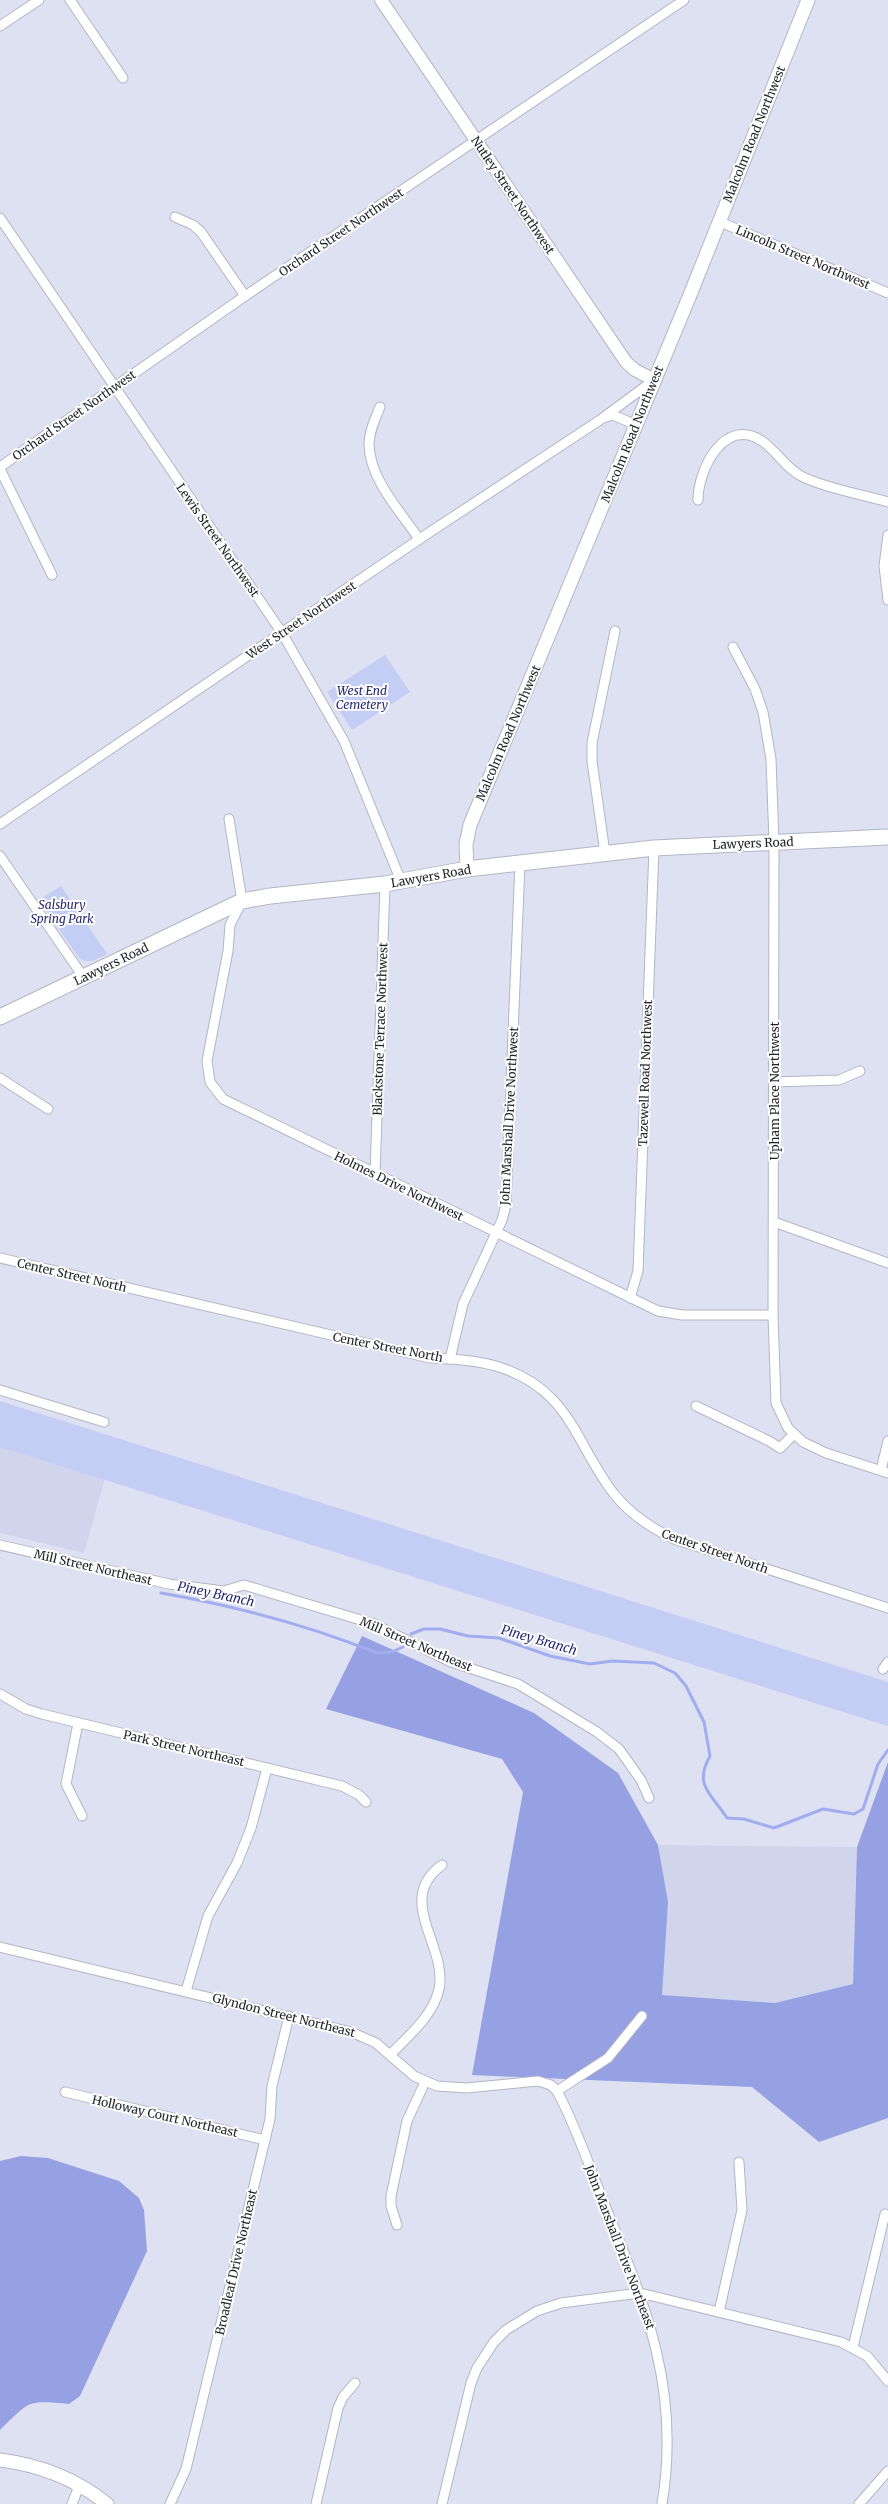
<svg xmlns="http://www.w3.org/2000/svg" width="888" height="2504" font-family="Merriweather,serif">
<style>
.built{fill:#d0d5ec}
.green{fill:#c4cdf3}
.forest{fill:#95a1e2}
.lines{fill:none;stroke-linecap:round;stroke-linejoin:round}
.stream{stroke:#a0adee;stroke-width:3}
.minor-casing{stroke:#b2b6c5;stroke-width:11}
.tertiary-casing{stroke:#b2b6c5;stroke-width:14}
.secondary-casing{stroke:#b2b6c5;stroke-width:15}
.primary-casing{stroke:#b2b6c5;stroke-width:17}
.minor{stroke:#fff;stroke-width:9}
.tertiary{stroke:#fff;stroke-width:12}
.secondary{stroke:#fff;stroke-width:13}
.primary{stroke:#fff;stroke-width:15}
.labels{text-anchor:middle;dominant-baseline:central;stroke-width:4;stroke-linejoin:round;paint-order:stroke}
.street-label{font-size:12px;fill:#1f2127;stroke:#fff}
.park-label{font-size:12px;font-style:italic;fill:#252772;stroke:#fff}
.water-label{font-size:13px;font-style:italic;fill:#252872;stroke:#fff}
</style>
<rect width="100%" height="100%" fill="#dee1f2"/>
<g class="built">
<path d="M0,1445L105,1478L84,1553L0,1533Z"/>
<path d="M658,1845L857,1847L853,1984L775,2003L661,1995L668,1902Z"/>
</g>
<g class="green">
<path d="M385,655L410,692L352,730L327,692Z"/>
<path d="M61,886L107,954C97,959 89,965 79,958L39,900Z"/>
<path d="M0,1401L888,1682V1726L0,1447Z"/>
</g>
<g class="forest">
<path d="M362,1636L534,1713L618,1773L658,1845L668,1902L662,1995L775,2003L853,1984L857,1847L888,1762V2118L819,2142L752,2087L472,2075L523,1792L502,1759L326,1709Z"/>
<path d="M21,2156L48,2158L119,2181L139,2198L144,2210L147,2251L80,2396L69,2404C26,2400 30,2401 0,2430V2161Z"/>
</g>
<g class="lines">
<g class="stream">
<path d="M161,1593C235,1606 308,1625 377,1653L392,1652L403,1647"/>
<path d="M411,1634L424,1629H440L468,1636L499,1638L550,1656L590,1664L612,1661L654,1663L675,1673L686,1686L704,1722L710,1756C693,1786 712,1794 727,1818L744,1819L774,1828L823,1809L854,1814L863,1809L878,1764L888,1750"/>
</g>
<g class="minor-casing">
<g id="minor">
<path d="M70,0L123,78"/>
<path d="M0,26L39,0"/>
<path d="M175,217L193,225L201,232L245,296"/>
<path d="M0,218L282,633L344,741L401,881"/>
<path d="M718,221L888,293"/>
<path d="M380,407C375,419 369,432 369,445C370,480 401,512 419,539"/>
<path d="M604,417L654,380"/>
<path d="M0,467L245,296L684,0"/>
<path d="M0,469L52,575"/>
<path d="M698,500C698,470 724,416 762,441C777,451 786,469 803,477C828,489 861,494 888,502"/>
<path d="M888,535L884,566L888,600"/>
<path d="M733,647L755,689L763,712L771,759L774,843L773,1315L776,1403L788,1428L803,1442L826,1453L888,1473"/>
<path d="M229,819L242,901L230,925L228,951L207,1061L210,1082L223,1099L658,1311L682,1315H773"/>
<path d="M0,824L427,534L603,418L613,415L636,425"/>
<path d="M605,853L592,761V743L615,631"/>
<path d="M0,856L84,978"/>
<path d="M0,1078L48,1109"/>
<path d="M774,1082L839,1080L860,1071"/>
<path d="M375,1174L385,884"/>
<path d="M774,1222L888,1263"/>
<path d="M0,1258L430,1358C452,1359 475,1360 496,1366C571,1389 574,1442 614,1494C630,1514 651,1528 674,1539L888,1608"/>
<path d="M630,1298L638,1271L654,848"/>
<path d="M450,1359L463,1304L502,1220L506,1205L520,863"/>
<path d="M0,1390L104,1422"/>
<path d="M696,1406L769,1441L780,1448L794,1434"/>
<path d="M881,1470L888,1441"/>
<path d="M0,1545L169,1584L224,1591L244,1585L374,1624L451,1662L518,1684L597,1732L619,1749L641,1780L649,1798"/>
<path d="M883,1669L888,1662"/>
<path d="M0,1694L26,1709L42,1714L342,1786L359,1795L366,1802"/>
<path d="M78,1723L66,1784L82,1816"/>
<path d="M0,1947L351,2032L376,2043L414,2076L437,2086L467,2088L538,2081L551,2085L557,2091L608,2058L642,2016"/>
<path d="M186,1991L208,1916L237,1863L251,1828L267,1768"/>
<path d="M391,2054C409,2035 433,2016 439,1989C448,1946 394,1900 442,1865"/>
<path d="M557,2091C576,2126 589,2166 604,2203C646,2307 681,2389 662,2504"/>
<path d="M65,2092L265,2140"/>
<path d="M397,2225L391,2206V2196L407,2121L425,2082"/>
<path d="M719,2312L742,2210L739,2162"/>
<path d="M853,2347L885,2214"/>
<path d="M72,2504L79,2486"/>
<path d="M170,2504L186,2469L270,2119L272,2086L289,2016"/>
<path d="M316,2504L338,2408L343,2397L355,2383"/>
<path d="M442,2504L471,2383L477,2368L494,2342L506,2330L537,2311L561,2303L640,2293L841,2342L867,2356L888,2381"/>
<path d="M859,2504L888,2471"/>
</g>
</g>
<g class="tertiary-casing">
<path id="tertiary" d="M381,0L626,362L635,370L654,380"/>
</g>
<g class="secondary-casing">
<g id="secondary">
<path d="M467,869L466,844L470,825L690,295L808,0"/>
<path d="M0,2460C39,2465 76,2479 107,2504"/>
</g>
</g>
<g class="primary-casing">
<path id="primary" d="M0,1017L242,901L270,896L385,884L467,869L654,848L888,837"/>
</g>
<use href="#minor" class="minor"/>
<use href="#tertiary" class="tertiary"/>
<use href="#secondary" class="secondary"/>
<use href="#primary" class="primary"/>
</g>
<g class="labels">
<g class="street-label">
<text transform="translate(754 134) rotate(-68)">Malcolm Road Northwest</text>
<text transform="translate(513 195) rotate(56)">Nutley Street Northwest</text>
<text transform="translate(341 232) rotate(-34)">Orchard Street Northwest</text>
<text transform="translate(803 257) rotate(23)">Lincoln Street Northwest</text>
<text transform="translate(74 415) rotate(-35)">Orchard Street Northwest</text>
<text transform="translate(632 434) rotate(-68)">Malcolm Road Northwest</text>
<text transform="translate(218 540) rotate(55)">Lewis Street Northwest</text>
<text transform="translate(301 620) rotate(-34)">West Street Northwest</text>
<text transform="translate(508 733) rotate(-67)">Malcolm Road Northwest</text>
<text transform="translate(753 843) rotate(-2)">Lawyers Road</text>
<text transform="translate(431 876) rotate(-10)">Lawyers Road</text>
<text transform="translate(111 964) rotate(-26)">Lawyers Road</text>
<text transform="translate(380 1029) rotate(-88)">Blackstone Terrace Northwest</text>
<text transform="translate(645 1073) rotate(-88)">Tazewell Road Northwest</text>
<text transform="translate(774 1091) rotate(-90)">Upham Place Northwest</text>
<text transform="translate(509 1116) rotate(-87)">John Marshall Drive Northwest</text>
<text transform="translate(399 1186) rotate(26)">Holmes Drive Northwest</text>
<text transform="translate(72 1275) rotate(13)">Center Street North</text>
<text transform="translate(388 1347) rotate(11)">Center Street North</text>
<text transform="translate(715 1551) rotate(19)">Center Street North</text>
<text transform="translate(93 1567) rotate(13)">Mill Street Northeast</text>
<text transform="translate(416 1644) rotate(23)">Mill Street Northeast</text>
<text transform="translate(184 1748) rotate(13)">Park Street Northeast</text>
<text transform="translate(284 2015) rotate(14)">Glyndon Street Northeast</text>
<text transform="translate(165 2116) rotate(13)">Holloway Court Northeast</text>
<text transform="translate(620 2247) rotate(69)">John Marshall Drive Northeast</text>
<text transform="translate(236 2262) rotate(-77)">Broadleaf Drive Northeast</text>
</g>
<g class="park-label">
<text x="362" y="690">West End<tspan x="362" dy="14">Cemetery</tspan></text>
<text x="62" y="904">Salsbury<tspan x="62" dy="14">Spring Park</tspan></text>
</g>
<g class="water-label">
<text transform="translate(216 1594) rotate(12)">Piney Branch</text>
<text transform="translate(539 1640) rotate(16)">Piney Branch</text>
</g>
</g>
</svg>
